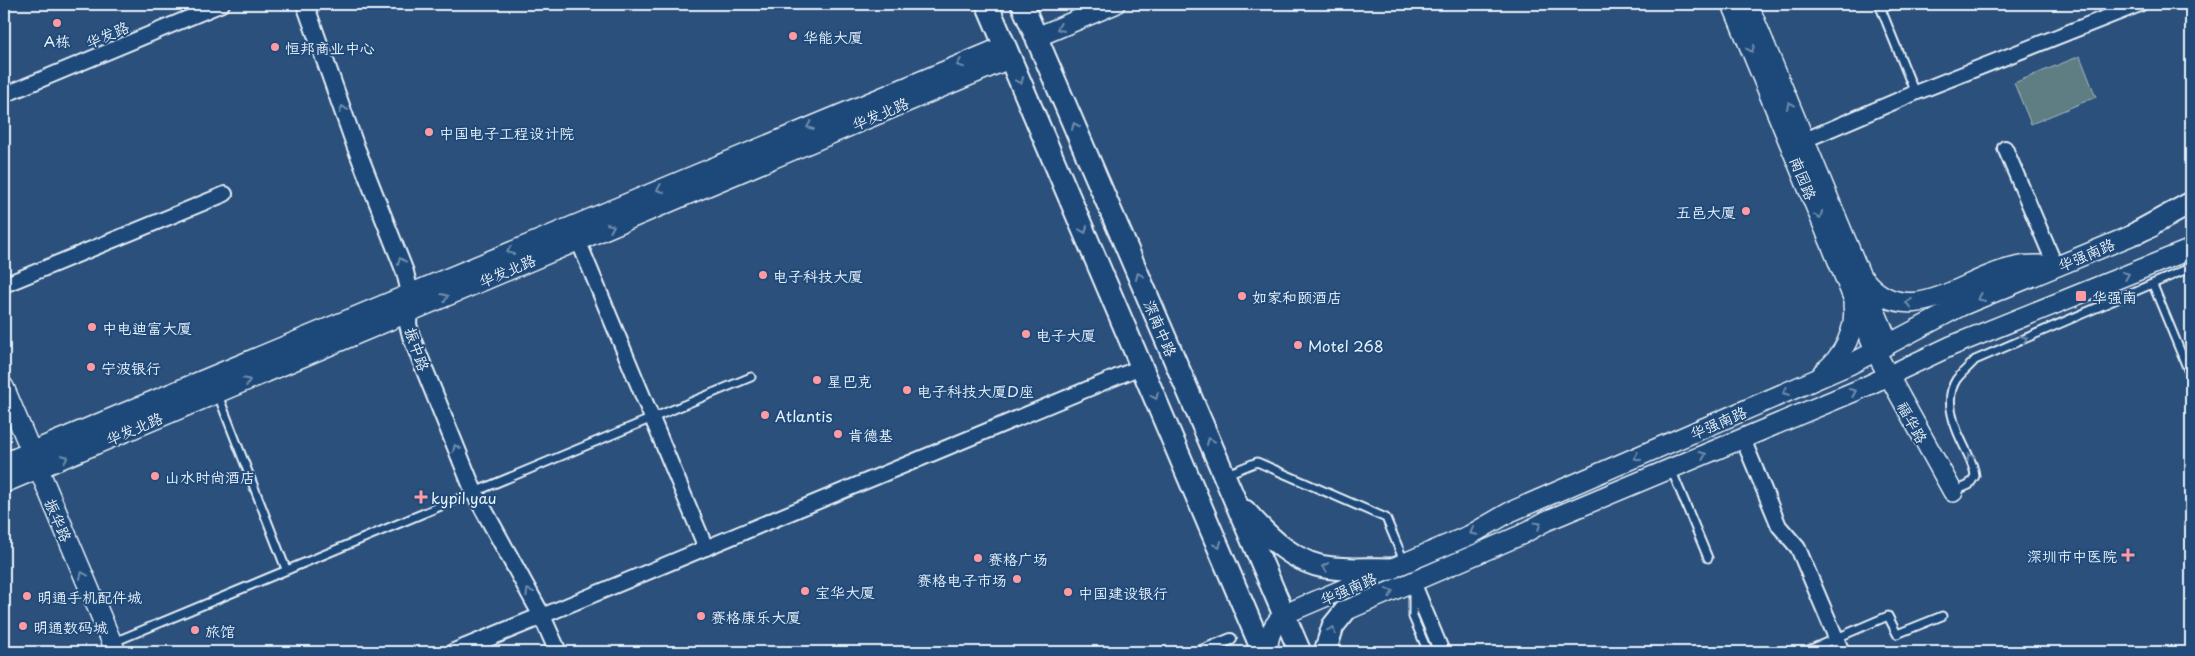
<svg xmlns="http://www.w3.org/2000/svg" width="2195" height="656" font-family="'Playpen Sans','LXGW WenKai TC',sans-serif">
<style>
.green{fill:#5e7e83;stroke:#a3b8be}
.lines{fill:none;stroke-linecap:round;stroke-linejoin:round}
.service-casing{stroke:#e8f1f8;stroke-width:11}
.pedestrian-casing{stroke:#e8f1f8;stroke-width:14}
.minor-casing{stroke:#e8f1f8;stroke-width:18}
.tertiary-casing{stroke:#e8f1f8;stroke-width:20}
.secondary-casing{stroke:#e8f1f8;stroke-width:22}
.primary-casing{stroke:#e8f1f8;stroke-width:25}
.service{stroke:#1f4a7a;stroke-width:7}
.pedestrian{stroke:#1f4a7a;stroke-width:10}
.minor{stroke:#1f4a7a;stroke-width:14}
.tertiary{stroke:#1f4a7a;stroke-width:16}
.secondary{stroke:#1f4a7a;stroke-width:19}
.primary{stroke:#1f4a7a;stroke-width:21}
.oneway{stroke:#6f8dac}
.poi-dot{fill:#ff9aa2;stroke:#1f4a7a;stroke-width:2}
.labels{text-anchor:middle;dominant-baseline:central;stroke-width:4;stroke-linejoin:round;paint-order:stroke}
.street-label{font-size:15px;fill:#e8f1f8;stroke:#1f4a7a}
.poi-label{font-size:15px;fill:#e8f1f8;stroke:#1f4a7a;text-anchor:start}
</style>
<rect width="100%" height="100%" fill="#2c507c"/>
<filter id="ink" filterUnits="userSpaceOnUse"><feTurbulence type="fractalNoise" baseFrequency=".02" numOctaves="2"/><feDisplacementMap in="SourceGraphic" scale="10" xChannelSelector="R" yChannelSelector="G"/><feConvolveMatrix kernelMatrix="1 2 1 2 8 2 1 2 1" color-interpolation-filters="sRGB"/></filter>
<g filter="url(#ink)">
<path class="green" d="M2080,56L2096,97L2031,124L2014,83Z"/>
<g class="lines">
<g class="service-casing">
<g id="service">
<path d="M1879,4L1915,93"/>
<path d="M1881,9L1892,4"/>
<path d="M2153,285L2191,377"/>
<path d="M218,395L286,569H289"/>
<path d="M1671,469L1708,558"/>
<path d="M1227,474L1257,462L1386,518L1404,561"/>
<path d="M1953,492L1969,485L1975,476C1974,464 1968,455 1963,444C1954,426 1944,399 1956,380C1961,373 1969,367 1975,360L2187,269L2191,251"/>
<path d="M1413,591V617L1428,652"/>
<path d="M114,642L751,377"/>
<path d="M1804,652L1888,616L1897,634L1942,616"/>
</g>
</g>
<g class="pedestrian-casing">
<path id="pedestrian" d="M1199,652L1231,639"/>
</g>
<g class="minor-casing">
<g id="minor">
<path d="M4,95L222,4"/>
<path d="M1805,140L1915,93L2140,4"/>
<path d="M2005,148L2056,267"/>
<path d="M578,240L706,548"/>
<path d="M4,285L225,194"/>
<path d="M1743,439L1779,526L1798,548L1842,652"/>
<path d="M1413,582L1442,652"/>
<path d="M542,616L1143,366"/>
</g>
</g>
<g class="tertiary-casing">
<g id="tertiary">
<path d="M305,4L355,145L405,272L410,293L408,324L411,336L474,492L542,616L558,652"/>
<path d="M454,652L542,616"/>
</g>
</g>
<g class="secondary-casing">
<g id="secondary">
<path d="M1732,4L1875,351L1953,492"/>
<path d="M1748,4L1889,344"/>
<path d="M1037,37L1115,4"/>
<path d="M1864,279C1907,332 1960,281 2008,269C2022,265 2035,264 2050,266"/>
<path d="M1823,372C1843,357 1857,329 1853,304"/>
<path d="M4,387L116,652"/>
<path d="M4,463L1005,46"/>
<path d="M4,483L1011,58"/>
<path d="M1345,611L1521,535L1546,521L1858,390L1951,346L2191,249"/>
<path d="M1268,652C1267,637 1273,624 1285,614L1470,535L1510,512L1849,365L1961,306L2152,227"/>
</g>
</g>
<g class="primary-casing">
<g id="primary">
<path d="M987,4L1263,652"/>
<path d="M1022,4L1300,652"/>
<path d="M2138,232L2191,203"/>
<path d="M1245,511C1268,537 1297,566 1333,568C1352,570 1372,568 1391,569"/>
<path d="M1325,652L1333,626L1345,611"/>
</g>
</g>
<use href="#service" class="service"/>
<use href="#pedestrian" class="pedestrian"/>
<use href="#minor" class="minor"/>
<use href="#tertiary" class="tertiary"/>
<use href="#secondary" class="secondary"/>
<use href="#primary" class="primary"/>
</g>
<defs><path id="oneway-chevron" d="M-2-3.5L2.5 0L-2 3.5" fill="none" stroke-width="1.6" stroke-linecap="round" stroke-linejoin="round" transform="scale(1.25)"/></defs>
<g class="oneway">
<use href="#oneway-chevron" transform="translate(1060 28) rotate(157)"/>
<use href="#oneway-chevron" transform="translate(1751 49) rotate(68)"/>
<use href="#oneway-chevron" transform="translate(960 64) rotate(158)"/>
<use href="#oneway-chevron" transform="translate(1020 81) rotate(67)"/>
<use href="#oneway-chevron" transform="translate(1790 105) rotate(-113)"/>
<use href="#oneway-chevron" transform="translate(343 109) rotate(-109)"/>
<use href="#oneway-chevron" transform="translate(810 126) rotate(158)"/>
<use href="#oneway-chevron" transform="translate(1075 126) rotate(-113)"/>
<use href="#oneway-chevron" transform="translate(660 189) rotate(158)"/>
<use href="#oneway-chevron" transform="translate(1819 215) rotate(68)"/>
<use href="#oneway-chevron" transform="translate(611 227) rotate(-23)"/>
<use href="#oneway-chevron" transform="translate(1084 230) rotate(67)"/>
<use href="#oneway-chevron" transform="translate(510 251) rotate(157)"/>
<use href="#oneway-chevron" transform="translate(401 261) rotate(-112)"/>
<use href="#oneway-chevron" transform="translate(2126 275) rotate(-22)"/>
<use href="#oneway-chevron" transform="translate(1139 276) rotate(-113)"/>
<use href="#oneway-chevron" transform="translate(445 297) rotate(-23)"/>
<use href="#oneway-chevron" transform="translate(1981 298) rotate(157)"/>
<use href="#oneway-chevron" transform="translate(1909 303) rotate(-175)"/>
<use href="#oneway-chevron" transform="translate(2024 339) rotate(-23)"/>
<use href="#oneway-chevron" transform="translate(247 381) rotate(-23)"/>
<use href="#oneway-chevron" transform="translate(1786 392) rotate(157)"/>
<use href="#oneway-chevron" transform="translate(1853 392) rotate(-23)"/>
<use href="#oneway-chevron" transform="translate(1155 396) rotate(67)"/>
<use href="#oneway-chevron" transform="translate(1210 441) rotate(-113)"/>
<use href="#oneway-chevron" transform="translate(456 448) rotate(-112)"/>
<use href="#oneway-chevron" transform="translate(1703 455) rotate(-22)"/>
<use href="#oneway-chevron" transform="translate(1637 457) rotate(157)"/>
<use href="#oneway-chevron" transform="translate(1970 457) rotate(-117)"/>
<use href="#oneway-chevron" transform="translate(65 458) rotate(-23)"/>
<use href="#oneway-chevron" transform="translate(1538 525) rotate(-30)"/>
<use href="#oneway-chevron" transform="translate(1473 532) rotate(152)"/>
<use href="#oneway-chevron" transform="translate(1218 545) rotate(67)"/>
<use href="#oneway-chevron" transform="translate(1325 567) rotate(-169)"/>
<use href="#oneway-chevron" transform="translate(83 575) rotate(-113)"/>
<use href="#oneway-chevron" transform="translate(529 592) rotate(-119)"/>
<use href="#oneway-chevron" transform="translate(1390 592) rotate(-23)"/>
<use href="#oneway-chevron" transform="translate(1332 630) rotate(-65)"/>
</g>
</g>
<g class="poi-dot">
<circle cx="57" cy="23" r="5"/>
<circle cx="793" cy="36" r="5"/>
<circle cx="275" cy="47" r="5"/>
<circle cx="429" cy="132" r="5"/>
<circle cx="1746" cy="211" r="5"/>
<circle cx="763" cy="275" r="5"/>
<circle cx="1242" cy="296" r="5"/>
<rect x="2075" y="290" width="12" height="12" rx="2.5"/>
<circle cx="92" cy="327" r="5"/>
<circle cx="1026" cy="334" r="5"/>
<circle cx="1298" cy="345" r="5"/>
<circle cx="91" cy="367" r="5"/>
<circle cx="817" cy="380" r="5"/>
<circle cx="907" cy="390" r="5"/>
<circle cx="765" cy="415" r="5"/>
<circle cx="838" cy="434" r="5"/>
<circle cx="155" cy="476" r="5"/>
<path d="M418.5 489.5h5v5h5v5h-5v5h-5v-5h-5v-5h5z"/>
<path d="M2125.5 547.5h5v5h5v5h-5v5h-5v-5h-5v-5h5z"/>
<circle cx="978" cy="558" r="5"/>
<circle cx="1017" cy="579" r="5"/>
<circle cx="805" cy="591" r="5"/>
<circle cx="1068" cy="592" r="5"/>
<circle cx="27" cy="596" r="5"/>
<circle cx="701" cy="616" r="5"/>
<circle cx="23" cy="626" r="5"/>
<circle cx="195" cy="630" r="5"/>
</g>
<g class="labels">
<g class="street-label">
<text transform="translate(107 34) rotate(-23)">华发路</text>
<text transform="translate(880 113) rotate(-23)">华发北路</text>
<text transform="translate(1804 178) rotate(68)">南园路</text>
<text transform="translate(2086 254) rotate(-23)">华强南路</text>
<text transform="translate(507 270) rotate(-23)">华发北路</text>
<text transform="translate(1161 328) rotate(67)">深南中路</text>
<text transform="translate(418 349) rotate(71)">振中路</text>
<text transform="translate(1718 422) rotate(-23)">华强南路</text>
<text transform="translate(1913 422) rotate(61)">福华路</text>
<text transform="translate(134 428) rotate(-23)">华发北路</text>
<text transform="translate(59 520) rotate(67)">振华路</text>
<text transform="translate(1348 588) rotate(-23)">华强南路</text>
</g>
<g class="poi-label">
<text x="803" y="36">华能大厦</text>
<text x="57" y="40" text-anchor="middle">A栋</text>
<text x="285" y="47">恒邦商业中心</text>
<text x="439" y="132">中国电子工程设计院</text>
<text x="1736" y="211" text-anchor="end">五邑大厦</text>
<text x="773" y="275">电子科技大厦</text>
<text x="1252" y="296">如家和颐酒店</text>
<text x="2092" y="296">华强南</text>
<text x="102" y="327">中电迪富大厦</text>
<text x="1036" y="334">电子大厦</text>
<text x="1308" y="345">Motel 268</text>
<text x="101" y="367">宁波银行</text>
<text x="827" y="380">星巴克</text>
<text x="917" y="390">电子科技大厦D座</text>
<text x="775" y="415">Atlantis</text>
<text x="848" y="434">肯德基</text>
<text x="165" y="476">山水时尚酒店</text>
<text x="431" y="497">kypil yau</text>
<text x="2117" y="555" text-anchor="end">深圳市中医院</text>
<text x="988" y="558">赛格广场</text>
<text x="1007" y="579" text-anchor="end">赛格电子市场</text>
<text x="815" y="591">宝华大厦</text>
<text x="1078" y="592">中国建设银行</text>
<text x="37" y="596">明通手机配件城</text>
<text x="711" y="616">赛格康乐大厦</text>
<text x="33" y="626">明通数码城</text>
<text x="205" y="630">旅馆</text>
</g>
</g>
<rect width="2195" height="656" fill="none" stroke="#1f4a7a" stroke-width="20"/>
<rect x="10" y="10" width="2175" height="636" fill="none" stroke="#e8f1f8" stroke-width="2" filter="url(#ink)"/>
</svg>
